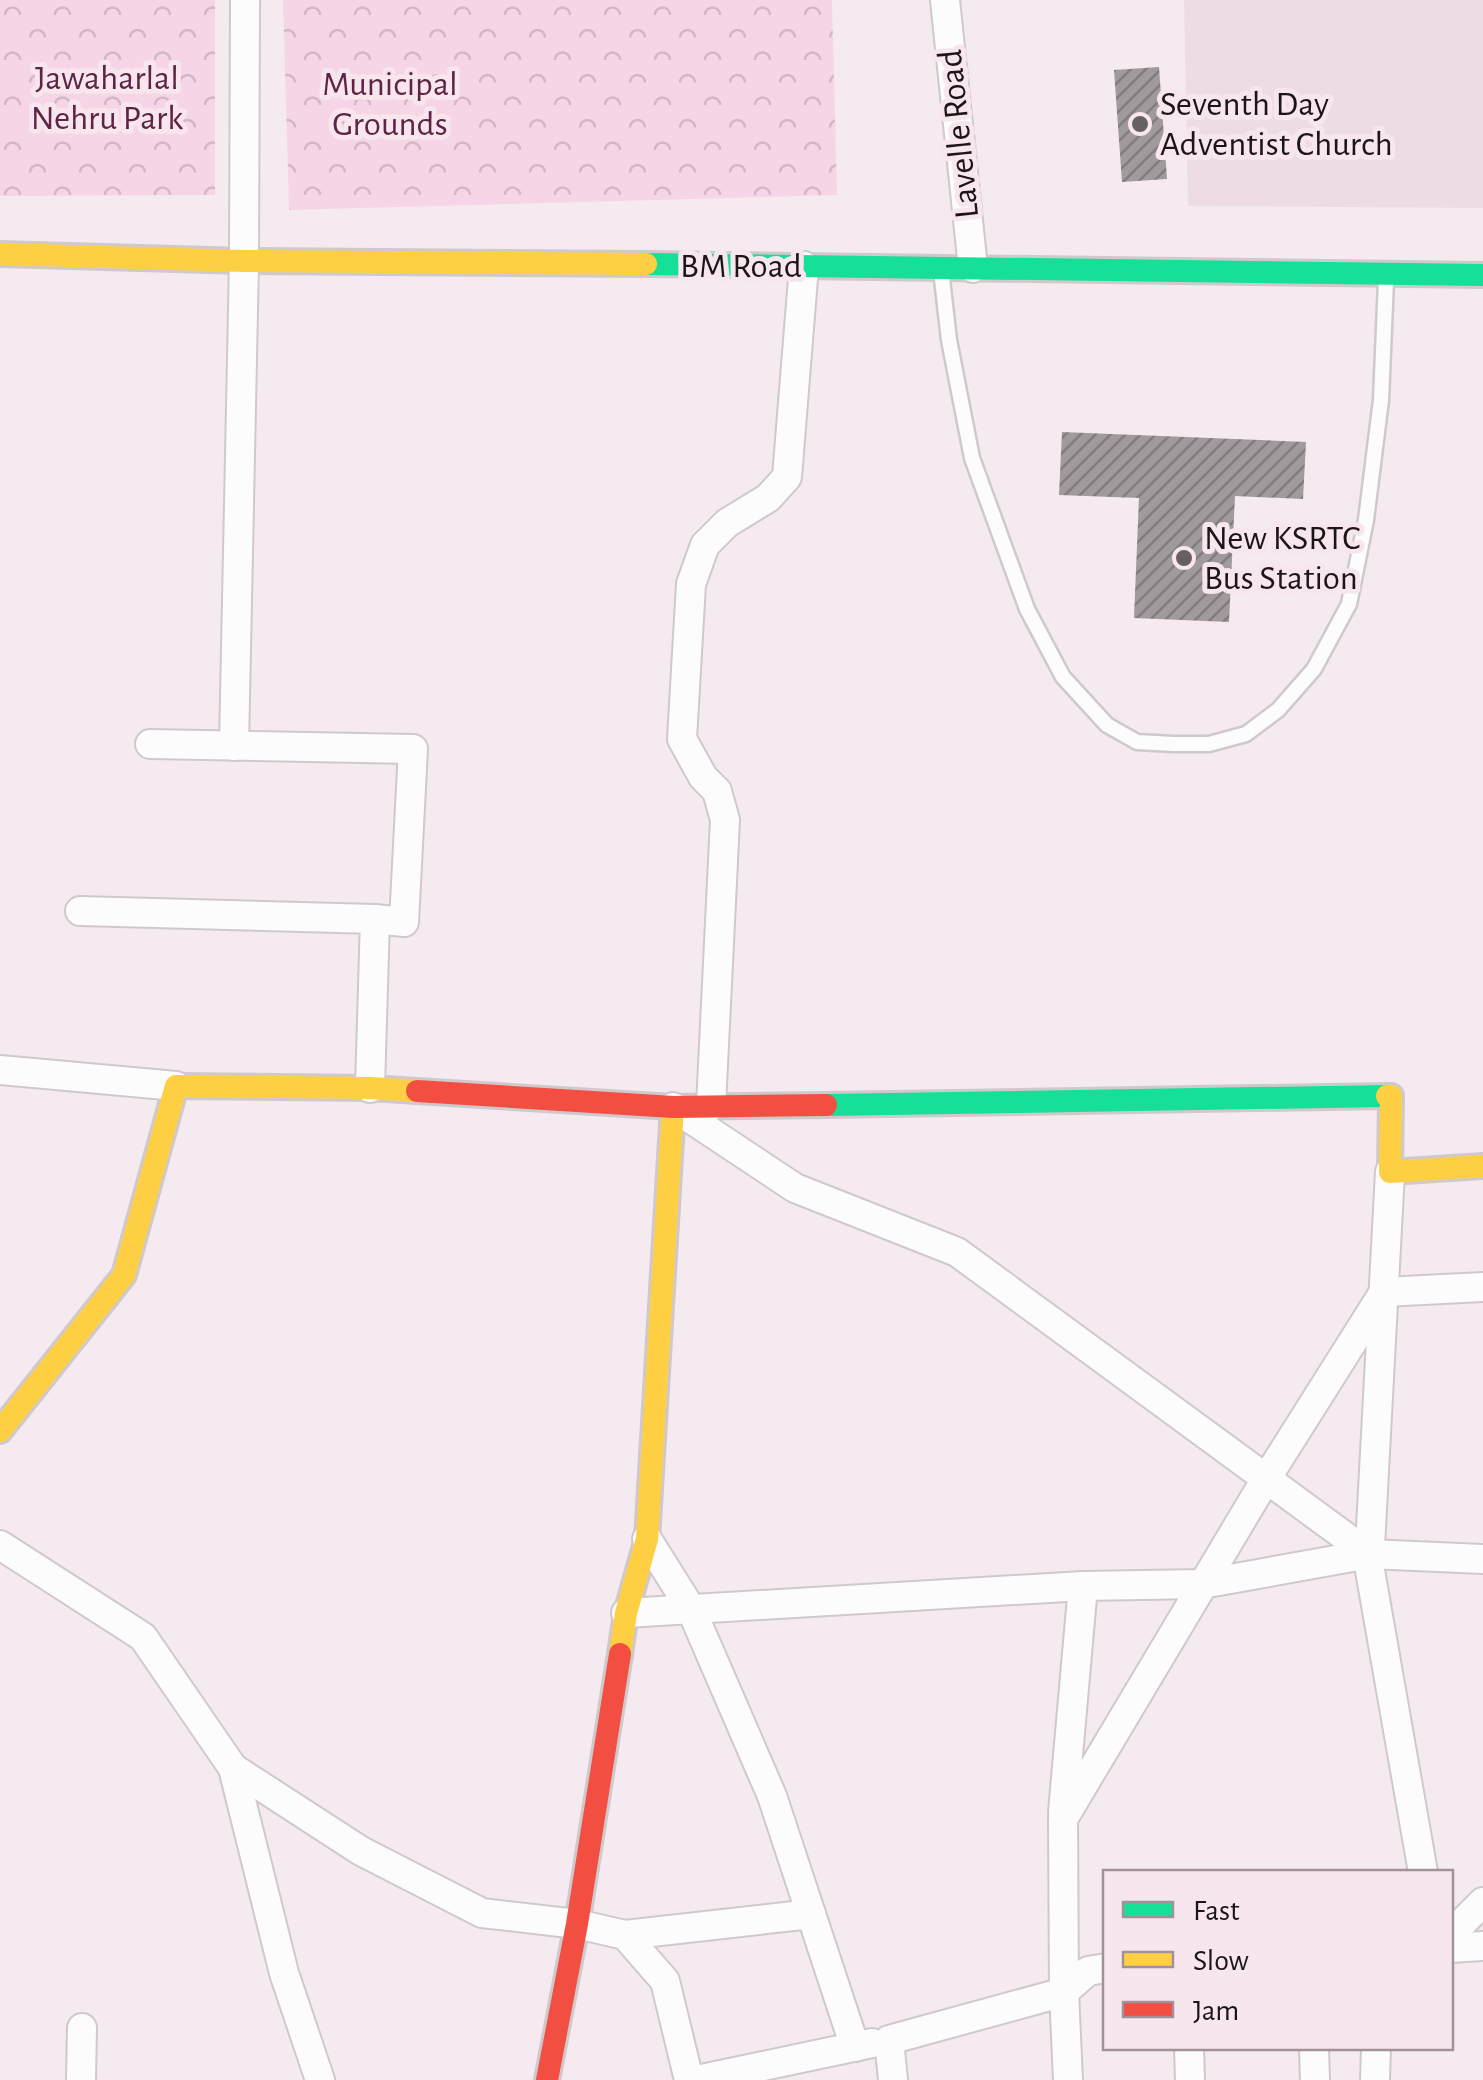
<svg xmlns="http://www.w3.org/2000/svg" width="1483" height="2080" font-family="'Alegreya Sans',sans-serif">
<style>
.built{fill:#eedce4}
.forest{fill:url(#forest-crowns)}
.building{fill:url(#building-hatch)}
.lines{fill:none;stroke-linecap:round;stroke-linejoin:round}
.lane-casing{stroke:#d0c9cc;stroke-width:19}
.street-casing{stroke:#d0c9cc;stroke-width:32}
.fast-casing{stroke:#d0c9cc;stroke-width:28}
.slow-casing{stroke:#d0c9cc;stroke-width:28}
.jam-casing{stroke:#d0c9cc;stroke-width:28}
.lane{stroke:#fdfcfd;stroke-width:14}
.street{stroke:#fdfcfd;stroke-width:28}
.fast{stroke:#16e098;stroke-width:22}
.slow{stroke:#ffcf43;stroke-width:22}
.jam{stroke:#f24e42;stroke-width:22}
.poi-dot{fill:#676063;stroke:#f8e6ee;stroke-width:4}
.labels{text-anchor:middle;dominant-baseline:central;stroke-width:10;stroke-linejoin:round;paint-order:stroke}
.park-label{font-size:35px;fill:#5e2445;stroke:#f8e6ee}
.poi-label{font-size:35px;fill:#1b1518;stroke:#f8e6ee;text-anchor:start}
.street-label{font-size:35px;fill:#1b1518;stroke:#f8e6ee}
</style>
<defs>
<pattern id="forest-crowns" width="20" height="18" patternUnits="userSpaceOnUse" patternTransform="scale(2.5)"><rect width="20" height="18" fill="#f6d6e6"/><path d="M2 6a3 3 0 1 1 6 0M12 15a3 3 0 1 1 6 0" fill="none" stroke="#d2b7c5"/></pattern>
<pattern id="building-hatch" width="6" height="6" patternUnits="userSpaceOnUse" patternTransform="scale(2.5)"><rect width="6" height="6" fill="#a19a9d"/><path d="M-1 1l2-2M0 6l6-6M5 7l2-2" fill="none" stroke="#827c7f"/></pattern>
</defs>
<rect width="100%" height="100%" fill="#f4eaef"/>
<path class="built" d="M1184,0H1483V208L1188,206Z"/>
<g class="forest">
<path d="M0,0H215V195L0,196Z"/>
<path d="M283,0H832L837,195L289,210Z"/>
</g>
<g class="building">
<path d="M1159,67L1167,179L1122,182L1114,70Z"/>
<path d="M1062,432L1306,442L1303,499L1235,496L1229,622L1134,618L1139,498L1059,495Z"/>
</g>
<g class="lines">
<g class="lane-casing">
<path id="lane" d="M941,270L949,340L972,458L1027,609L1063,677L1107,725L1137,742L1174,744H1209L1246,734L1278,710L1314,669L1349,604L1366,520L1381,400L1386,280"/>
</g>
<g class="street-casing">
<g id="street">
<path d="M945,0L973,268"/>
<path d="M150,744L413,749L404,922L375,919"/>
<path d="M234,746L244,261L245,0"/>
<path d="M80,911L375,919L370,1088"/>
<path d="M0,1070L176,1086"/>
<path d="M711,1106L725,820L717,791L703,777L682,739L691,584L705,545L727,523L768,498L787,477L804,266"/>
<path d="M673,1107L795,1188L957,1252L1369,1554"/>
<path d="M1390,1172L1369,1565L1423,1872"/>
<path d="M647,1539L691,1609L772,1796L855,2047"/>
<path d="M0,1545L143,1637L233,1768L284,1973L320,2080"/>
<path d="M626,1613L1083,1586L1202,1584L1369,1554L1483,1559"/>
<path d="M233,1768L361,1851L482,1913L577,1924L625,1935L665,1981L689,2080"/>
<path d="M1063,1812L1083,1586"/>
<path d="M625,1935L811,1914"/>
<path d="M1450,1935L1483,1902"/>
<path d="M1450,1948L1483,1946"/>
<path d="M1189,2048L1190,2080"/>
<path d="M1314,2048L1315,2080"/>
<path d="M81,2080L82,2028"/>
<path d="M697,2080L872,2043"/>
<path d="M893,2080L889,2040L1064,1992L1088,1971L1106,1968"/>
<path d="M1068,2080L1064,1992L1063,1819L1266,1479L1384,1292L1483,1287"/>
<path d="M1375,2080L1376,2048"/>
</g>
</g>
<g class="fast-casing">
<g id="fast">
<path d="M646,264L1483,275"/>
<path d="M826,1105L1387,1096"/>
</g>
</g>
<g class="slow-casing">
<g id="slow">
<path d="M0,254L244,261L646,264"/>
<path d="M1387,1096H1391L1390,1172L1483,1166"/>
<path d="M0,1431L124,1275L176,1086L370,1088L417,1091"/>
<path d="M620,1654L626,1613L647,1539L673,1107"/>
</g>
</g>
<g class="jam-casing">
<g id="jam">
<path d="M417,1091L673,1107L826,1105"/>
<path d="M547,2080L577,1924L620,1654"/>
</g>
</g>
<use href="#lane" class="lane"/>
<use href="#street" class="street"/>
<use href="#fast" class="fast"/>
<use href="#slow" class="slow"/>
<use href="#jam" class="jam"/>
</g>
<g class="poi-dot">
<circle cx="1140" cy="124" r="10"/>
<circle cx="1184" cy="558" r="10"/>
</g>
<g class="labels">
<g class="park-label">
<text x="107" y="78">Jawaharlal<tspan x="107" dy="40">Nehru Park</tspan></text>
<text x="390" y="84">Municipal<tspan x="390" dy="40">Grounds</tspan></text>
</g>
<g class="poi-label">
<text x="1160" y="104">Seventh Day<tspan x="1160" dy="40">Adventist Church</tspan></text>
<text x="1204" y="538">New KSRTC<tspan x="1204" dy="40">Bus Station</tspan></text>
</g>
<g class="street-label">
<text transform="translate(959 134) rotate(-96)">Lavelle Road</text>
<text x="741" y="266">BM Road</text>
</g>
</g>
<rect x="1103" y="1870" width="350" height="180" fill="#f8e6ee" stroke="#a09298" stroke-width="2.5"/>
<rect x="1123" y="1902" width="50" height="15" fill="#16e098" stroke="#a09298" stroke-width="2.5"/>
<text x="1193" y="1920" font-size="30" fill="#1b1518">Fast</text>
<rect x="1123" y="1952" width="50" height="15" fill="#ffcf43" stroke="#a09298" stroke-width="2.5"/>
<text x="1193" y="1970" font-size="30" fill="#1b1518">Slow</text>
<rect x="1123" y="2002" width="50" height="15" fill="#f24e42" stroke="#a09298" stroke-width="2.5"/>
<text x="1193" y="2020" font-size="30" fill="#1b1518">Jam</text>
</svg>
